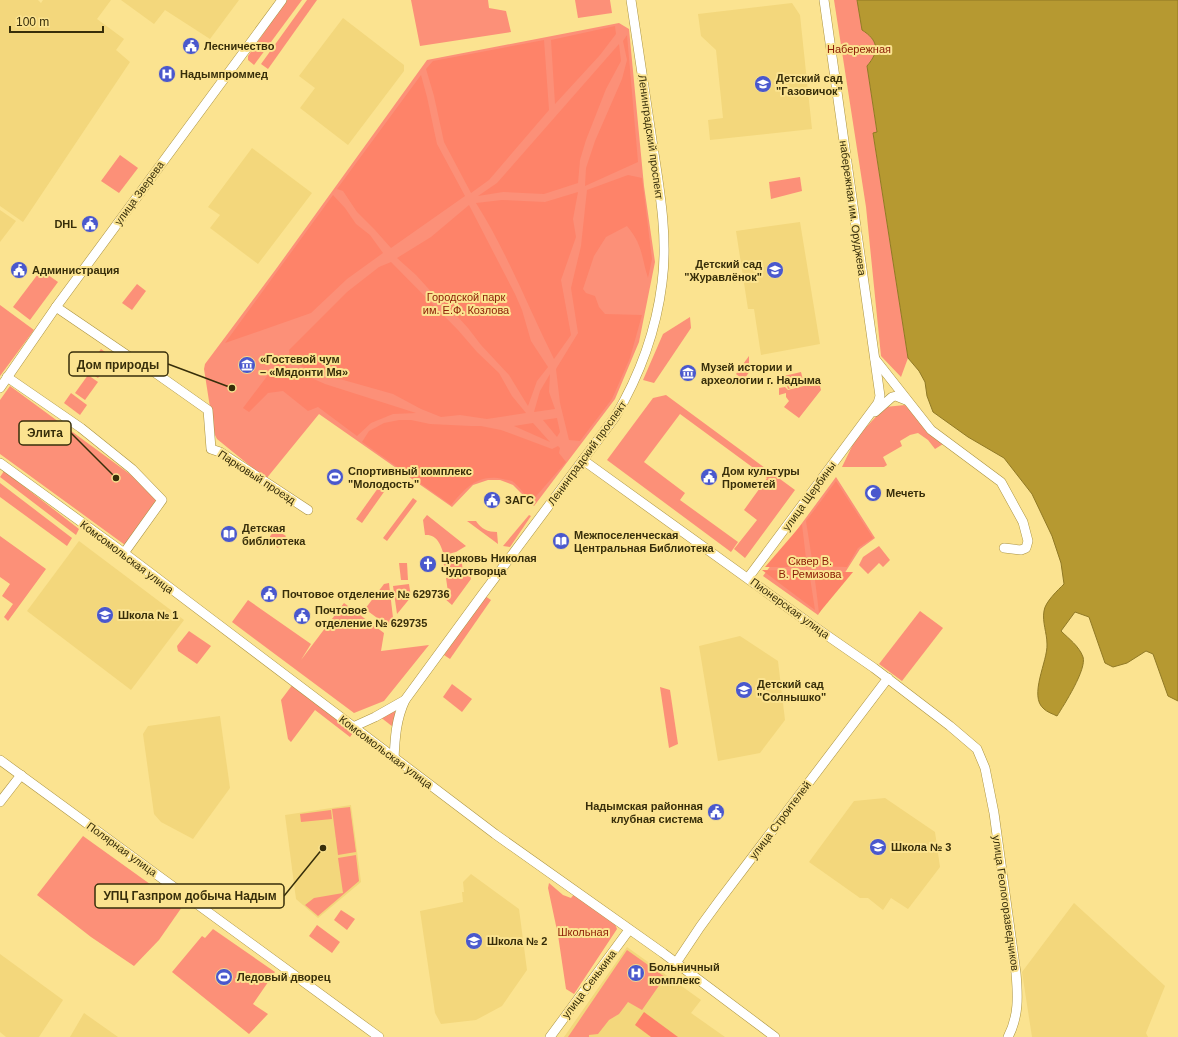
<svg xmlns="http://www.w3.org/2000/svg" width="1178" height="1037" font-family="Helvetica,sans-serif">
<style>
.built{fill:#f3d77c}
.green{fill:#fc9078}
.forest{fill:#fe8369}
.water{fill:#b69931;stroke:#907925}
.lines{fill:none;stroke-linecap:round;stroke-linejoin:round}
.minor-casing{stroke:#ab9340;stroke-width:10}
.minor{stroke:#fff;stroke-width:9}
.labels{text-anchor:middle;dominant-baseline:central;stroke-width:4;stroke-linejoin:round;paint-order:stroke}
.poi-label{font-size:11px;font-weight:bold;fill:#372e0a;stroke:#fbe390;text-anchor:start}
.park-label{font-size:11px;fill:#8d2008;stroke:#fbe390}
.street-label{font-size:11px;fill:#372e0a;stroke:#fbe390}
.leader{fill:none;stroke:#372e0a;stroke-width:1.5}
.callout-dot{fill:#372e0a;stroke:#fbe390;stroke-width:1.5}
.callout{fill:#fbe390;stroke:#372e0a;stroke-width:1.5}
.callout-label{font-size:12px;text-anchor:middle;font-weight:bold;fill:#372e0a}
</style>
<rect width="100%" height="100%" fill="#fbe390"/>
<g class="built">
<path d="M0,0H38L41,3L43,0H111L97,19L124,39L116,50L130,62L23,222L0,206Z"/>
<path d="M121,0H239L210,39L165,10L154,24Z"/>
<path d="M792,3L800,15L812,129L710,140L708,120L723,118L716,50L701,36L698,14Z"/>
<path d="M343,18L404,65V71L348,145L300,108L315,88L299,76Z"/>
<path d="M252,148L312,193L258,264L210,228L220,215L208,207Z"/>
<path d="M0,210L16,221L0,242Z"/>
<path d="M800,222L820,344L761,355L754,309H748L736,231Z"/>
<path d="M79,541L184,620L131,690L27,611Z"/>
<path d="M740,636L778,661L785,720L760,753L718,761L699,646Z"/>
<path d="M220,716L230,788L193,839L161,822L154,814L143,734L148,726Z"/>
<path d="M885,798L935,832L940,867L908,909L891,898L883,910L868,898H860L809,862L854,801Z"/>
<path d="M351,805L361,882L318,918L296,899L285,815Z"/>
<path d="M471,874L519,909L527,970L502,1006L476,1020L441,1024L435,1013L420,911L463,902L462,892H464L463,882Z"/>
<path d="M1074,903L1165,986L1146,1033L1148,1037H1032L1022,972Z"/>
<path d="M627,947L701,1000L691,1013L725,1037H564Z"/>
<path d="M0,954L63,1000L39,1037H6L0,1032Z"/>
<path d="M84,1013L118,1037H70Z"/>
</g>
<g class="green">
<path d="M286,0H302L254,65L248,60V56Z"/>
<path d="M307,0H317L268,69L261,64Z"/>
<path d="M411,0H488L489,8L506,11L511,32L420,46Z"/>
<path d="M575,0H610L612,13L578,18Z"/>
<path d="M834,0H857L862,30C878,40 880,51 867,66L877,133L873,134L908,358L901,377L881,356L866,207Z"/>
<path d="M619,23L629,29L644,186L655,262L639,342L615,399L534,506L513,485L500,480H488L473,485L452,507L319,414L266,479L217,439L214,433L204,369L205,364L276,269L427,60Z"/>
<path d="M120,155L138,168L119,193L101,181Z"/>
<path d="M800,177L802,191L771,199L769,182Z"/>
<path d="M41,270L58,282L30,320L13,307Z"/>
<path d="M137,284L146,291L132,310L122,303Z"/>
<path d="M0,305L34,330L0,376Z"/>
<path d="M690,317L691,328L654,383L643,380L663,334Z"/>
<path d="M101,349L113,358L98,378L86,370Z"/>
<path d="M749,356V372L744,380L736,374Z"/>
<path d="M801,372L804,384L788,389L784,376Z"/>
<path d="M88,375L98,382L85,400L75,393Z"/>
<path d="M819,382L821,390L799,418L784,407L789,401L786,397V393L779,395V388L785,387L788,390Z"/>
<path d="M10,386L161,497L125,545L0,454V400Z"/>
<path d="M71,393L87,405L80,415L64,403Z"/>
<path d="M666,395L795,490L745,558L734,549L757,520L744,510L767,478L680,414L644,462L685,493L680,500L738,542L731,552L607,460L653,398Z"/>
<path d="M905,405L943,444L935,449L928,440L918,433L910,435L900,441L902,446L883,457L887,465L884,467H842L856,438L885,407Z"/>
<path d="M4,471L79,529L76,535L0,477Z"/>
<path d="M836,477L875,538L860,549L818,615L763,576Z"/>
<path d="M383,481L391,482L362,523L356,519Z"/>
<path d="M0,483L72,538L67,546L0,497Z"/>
<path d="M413,498L417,501L387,541L383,538Z"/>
<path d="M427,515L466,546L456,552L444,555C441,545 437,534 425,535L423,520Z"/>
<path d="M529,515L531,516L510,547L503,546Z"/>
<path d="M467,521H476C481,529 488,532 497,532L498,544Z"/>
<path d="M275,529L286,536L278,548L267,541Z"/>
<path d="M0,536L46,569L8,621L4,617L13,604L2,596L10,584L0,577Z"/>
<path d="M879,546L890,560L883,567L879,563L868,574L859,565L863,557Z"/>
<path d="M461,556L463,572L445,574L443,558Z"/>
<path d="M399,563H407L408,580H401Z"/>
<path d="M470,575L471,579L452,605L444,598L448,592L446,578Z"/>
<path d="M389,583L393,618L388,626L365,609L384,584Z"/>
<path d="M409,584L411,597L397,614L393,586Z"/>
<path d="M485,596L491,600L450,659L444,655Z"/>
<path d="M248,600L311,644L301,660L344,603L384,633L381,651L429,645L384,701L354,713L232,622Z"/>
<path d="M920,611L943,628L902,681L879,664Z"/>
<path d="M189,631L211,646L197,664L178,651L177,646Z"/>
<path d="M293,684L353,733L350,737L315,710L291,742L288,739L281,700Z"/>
<path d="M452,684L472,699L462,712L443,697Z"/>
<path d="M660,687L670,690L678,744L669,748Z"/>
<path d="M396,707L393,727L379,716Z"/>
<path d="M350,807L356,852L338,855L332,809Z"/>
<path d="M331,810L332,819L301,822L300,814Z"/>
<path d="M83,836L182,907L159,940L134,966L91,937L37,895Z"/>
<path d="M356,855L359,881L318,916L305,905L314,898L343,893L338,858Z"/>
<path d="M549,883L563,895L571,898L575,893L615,924L617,929L574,994L566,989L558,935L548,888Z"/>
<path d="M341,910L355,919L347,930L334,920Z"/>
<path d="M317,925L340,942L332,953L309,936Z"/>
<path d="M213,929L275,972L253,1004L268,1014L249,1034L172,972L202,936L205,938Z"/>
<path d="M627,950L665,977L642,1010L628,1002L619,1014L609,1020L598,1034L589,1035V1037H568Z"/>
</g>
<g class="forest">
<path d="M615,26L616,34L600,55L555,104L551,40Z"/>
<path d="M627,35L638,162L585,186L586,168L595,141L622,79L627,60L623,41Z"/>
<path d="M544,40L549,110L489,180L471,193L444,142L434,96L426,69L433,61Z"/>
<path d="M619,44L621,61L606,89L586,140L580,160L578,183L544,194L503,192L478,196L497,183Z"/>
<path d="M421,75L427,97L437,144L465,196L391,248L375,230L357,212L343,191L337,189Z"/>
<path d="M628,175L642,178L652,259L648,278C641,256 643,245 627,226L606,237L594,256L583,289L586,293L595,296L599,307L605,314L642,315L630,358L612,399L580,441L569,440L560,403L556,369L578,333L571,288L581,246L587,190Z"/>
<path d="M578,192L573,219L576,237L561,280L571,335L554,359C528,307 507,252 476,203L502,200L545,202Z"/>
<path d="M333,195L345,208L356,224L370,235L383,253L347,279L311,313L225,343Z"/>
<path d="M469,205L515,294L522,310L531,341L548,367L537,381L528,406L509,375L481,345L468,328L448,306L435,296L416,275L397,258L431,237Z"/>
<path d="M391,262L458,330L477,352L499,373L512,396L526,413L487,419L460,415L441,417L421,409L393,394L308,370L290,360L289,350L347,292L379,267Z"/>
<path d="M282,361L291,369L325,384L416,413L393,414L371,423L357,436L318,407L308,411L283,391L268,393L249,412L243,408L271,371Z"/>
<path d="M550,374L549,392L555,409L534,412L540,391Z"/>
<path d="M557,418L560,432L557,437L543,420Z"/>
<path d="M399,420H411L430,424L471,426H481L501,430L552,449L558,446L560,448L559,453L566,462L531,502C526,496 518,485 512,481C510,480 505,480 503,479C479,473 465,488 451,505L362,442L369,431L384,423Z"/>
<path d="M533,423L550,442L514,426Z"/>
<path d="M836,481L873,538L858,548L847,567L813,566L806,521Z"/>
<path d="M802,524L807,567H765Z"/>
<path d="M762,570L809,571L815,610Z"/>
<path d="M814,572H853L819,613Z"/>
<path d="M644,1012L678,1037H651L635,1025Z"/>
</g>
<path class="water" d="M857,0H1178V701L1168,696L1153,654L1146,651L1127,663L1113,667L1105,663L1089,617L1075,612L1061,631C1069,639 1079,646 1083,657C1087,669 1064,705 1057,716C1053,714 1047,712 1044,709C1028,696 1048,661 1047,644C1047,633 1042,622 1044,611C1045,602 1058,590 1064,584L1061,563L1052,536L1032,494L1004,458L968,437L933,412L927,396L925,382L919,371L908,358L873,133L877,132L867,66C880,51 878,40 862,30Z"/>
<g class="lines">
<g class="minor-casing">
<g id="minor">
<path d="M56,307L131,358L140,362L208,410L211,449L220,452L308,510"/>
<path d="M875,359L931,430L1001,482L1023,522L1028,541L1026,548L1021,550L1004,548"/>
<path d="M7,377L81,428L132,469L162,500L124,553"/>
<path d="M0,388L56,307L282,0"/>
<path d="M875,412L892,397L896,396L906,400"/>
<path d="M583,460L812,625L874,668L950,726L977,749L985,768L994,813L1016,973C1018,996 1019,1016 1008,1037"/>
<path d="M0,463L124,553L495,834L663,953L775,1037"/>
<path d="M748,578L878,403L880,396L824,0"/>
<path d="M353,727L375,717L405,700"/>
<path d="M394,759C395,738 396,719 405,700L482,595L615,417C640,375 656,332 662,283C668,238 660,192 653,147C646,98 638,49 631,0"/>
<path d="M0,760L379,1037"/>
<path d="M0,802L21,775"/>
<path d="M676,963L700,927L719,901L888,678"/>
<path d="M550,1037L629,930"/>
</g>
</g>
<use href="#minor" class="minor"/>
</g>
<defs>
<g id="civic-disc" transform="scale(0.9)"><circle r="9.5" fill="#4a58cd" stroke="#fbe390"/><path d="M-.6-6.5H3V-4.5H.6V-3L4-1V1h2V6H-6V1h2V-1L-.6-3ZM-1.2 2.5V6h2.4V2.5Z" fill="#fff"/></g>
<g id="hospital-disc" transform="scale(0.9)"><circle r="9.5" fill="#4a58cd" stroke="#fbe390"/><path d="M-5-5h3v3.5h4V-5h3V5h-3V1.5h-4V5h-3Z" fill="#fff"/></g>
<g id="school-disc" transform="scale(0.9)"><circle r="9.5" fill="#4a58cd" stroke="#fbe390"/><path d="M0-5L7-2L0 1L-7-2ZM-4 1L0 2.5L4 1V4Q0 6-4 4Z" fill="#fff"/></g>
<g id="museum-disc" transform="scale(0.9)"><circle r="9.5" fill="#4a58cd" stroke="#fbe390"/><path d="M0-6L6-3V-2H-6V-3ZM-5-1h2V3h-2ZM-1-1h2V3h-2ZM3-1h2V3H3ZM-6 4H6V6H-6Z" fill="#fff"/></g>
<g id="stadium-disc" transform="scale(0.9)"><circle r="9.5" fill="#4a58cd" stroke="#fbe390"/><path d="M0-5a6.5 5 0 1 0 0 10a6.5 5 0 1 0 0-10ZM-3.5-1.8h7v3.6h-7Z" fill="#fff"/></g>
<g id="mosque-disc" transform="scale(0.9)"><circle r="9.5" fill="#4a58cd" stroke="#fbe390"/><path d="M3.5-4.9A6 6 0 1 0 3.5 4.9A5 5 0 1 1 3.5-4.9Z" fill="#fff"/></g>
<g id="library-disc" transform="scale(0.9)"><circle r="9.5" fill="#4a58cd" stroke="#fbe390"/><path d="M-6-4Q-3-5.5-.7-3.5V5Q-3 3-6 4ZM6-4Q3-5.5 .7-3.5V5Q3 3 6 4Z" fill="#fff"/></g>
<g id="church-disc" transform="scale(0.9)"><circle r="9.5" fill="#4a58cd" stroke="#fbe390"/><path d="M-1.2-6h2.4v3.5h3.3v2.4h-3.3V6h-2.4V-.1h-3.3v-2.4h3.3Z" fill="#fff"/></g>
</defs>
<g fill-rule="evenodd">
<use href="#civic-disc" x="191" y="46"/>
<use href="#hospital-disc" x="167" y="74"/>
<use href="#school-disc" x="763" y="84"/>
<use href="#civic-disc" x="90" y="224"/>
<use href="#civic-disc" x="19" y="270"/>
<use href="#school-disc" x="775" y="270"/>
<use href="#museum-disc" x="247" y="365"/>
<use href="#museum-disc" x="688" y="373"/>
<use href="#stadium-disc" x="335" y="477"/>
<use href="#civic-disc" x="709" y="477"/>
<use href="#mosque-disc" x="873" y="493"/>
<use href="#civic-disc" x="492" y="500"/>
<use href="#library-disc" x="229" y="534"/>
<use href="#library-disc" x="561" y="541"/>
<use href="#church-disc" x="428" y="564"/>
<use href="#civic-disc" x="269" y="594"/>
<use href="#school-disc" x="105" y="615"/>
<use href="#civic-disc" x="302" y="616"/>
<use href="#school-disc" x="744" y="690"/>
<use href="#civic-disc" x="716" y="812"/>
<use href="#school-disc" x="878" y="847"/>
<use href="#school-disc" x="474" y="941"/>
<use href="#hospital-disc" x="636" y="973"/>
<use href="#stadium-disc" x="224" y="977"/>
</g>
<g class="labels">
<g class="poi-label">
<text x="204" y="46">Лесничество</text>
<text x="180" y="74">Надымпроммед</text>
<text x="776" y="78">Детский сад<tspan x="776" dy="13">"Газовичок"</tspan></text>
<text x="77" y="224" text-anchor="end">DHL</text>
<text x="762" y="264" text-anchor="end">Детский сад<tspan x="762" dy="13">"Журавлёнок"</tspan></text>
<text x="32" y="270">Администрация</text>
<text x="260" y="359">«Гостевой чум<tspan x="260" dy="13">– «Мядонти Мя»</tspan></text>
<text x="701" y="367">Музей истории и<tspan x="701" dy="13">археологии г. Надыма</tspan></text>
<text x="348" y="471">Спортивный комплекс<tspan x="348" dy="13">"Молодость"</tspan></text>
<text x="722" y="471">Дом культуры<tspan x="722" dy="13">Прометей</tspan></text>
<text x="886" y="493">Мечеть</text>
<text x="505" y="500">ЗАГС</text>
<text x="242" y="528">Детская<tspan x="242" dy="13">библиотека</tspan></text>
<text x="574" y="535">Межпоселенческая<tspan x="574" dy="13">Центральная Библиотека</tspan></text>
<text x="441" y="558">Церковь Николая<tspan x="441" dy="13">Чудотворца</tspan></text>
<text x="282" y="594">Почтовое отделение № 629736</text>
<text x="315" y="610">Почтовое<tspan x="315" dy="13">отделение № 629735</tspan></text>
<text x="118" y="615">Школа № 1</text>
<text x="757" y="684">Детский сад<tspan x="757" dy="13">"Солнышко"</tspan></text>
<text x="703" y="806" text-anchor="end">Надымская районная<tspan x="703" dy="13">клубная система</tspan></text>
<text x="891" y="847">Школа № 3</text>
<text x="487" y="941">Школа № 2</text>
<text x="649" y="967">Больничный<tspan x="649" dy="13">комплекс</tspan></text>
<text x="237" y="977">Ледовый дворец</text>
</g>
<g class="park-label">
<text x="859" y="49">Набережная</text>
<text x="466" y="297">Городской парк<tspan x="466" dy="13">им. Е.Ф. Козлова</tspan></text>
<text x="810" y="561">Сквер В.<tspan x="810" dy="13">В. Ремизова</tspan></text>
<text x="583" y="932">Школьная</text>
</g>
<g class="street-label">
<text transform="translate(651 137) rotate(82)">Ленинградский проспект</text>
<text transform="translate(139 193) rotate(-54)">улица Зверева</text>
<text transform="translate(853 208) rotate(82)">набережная им. Оруджева</text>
<text transform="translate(587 453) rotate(-54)">Ленинградский проспект</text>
<text transform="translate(257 477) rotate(33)">Парковый проезд</text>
<text transform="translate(809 496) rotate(-54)">улица Щербины</text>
<text transform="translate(127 557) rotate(37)">Комсомольская улица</text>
<text transform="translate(790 608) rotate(36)">Пионерская улица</text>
<text transform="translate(386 752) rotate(37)">Комсомольская улица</text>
<text transform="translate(780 820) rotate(-53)">улица Строителей</text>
<text transform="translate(122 849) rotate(36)">Полярная улица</text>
<text transform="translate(1006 903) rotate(82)">улица Геологоразведчиков</text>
<text transform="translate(589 984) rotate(-53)">улица Сенькина</text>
</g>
</g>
<path class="leader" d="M232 388L168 364M116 478L71 433M323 848L284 896"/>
<g class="callout-dot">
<circle cx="232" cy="388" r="4"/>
<circle cx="116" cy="478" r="4"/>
<circle cx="323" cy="848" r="4"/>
</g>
<g class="callout">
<rect x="69" y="352" width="99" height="24" rx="4"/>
<rect x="19" y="421" width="52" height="24" rx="4"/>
<rect x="95" y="884" width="189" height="24" rx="4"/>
</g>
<g class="callout-label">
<text x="118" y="369">Дом природы</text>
<text x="45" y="437">Элита</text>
<text x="190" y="900">УПЦ Газпром добыча Надым</text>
</g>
<path d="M10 26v6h93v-6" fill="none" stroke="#372e0a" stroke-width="2"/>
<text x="16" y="26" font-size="12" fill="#372e0a" stroke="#fbe390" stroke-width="3" paint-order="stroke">100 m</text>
</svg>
